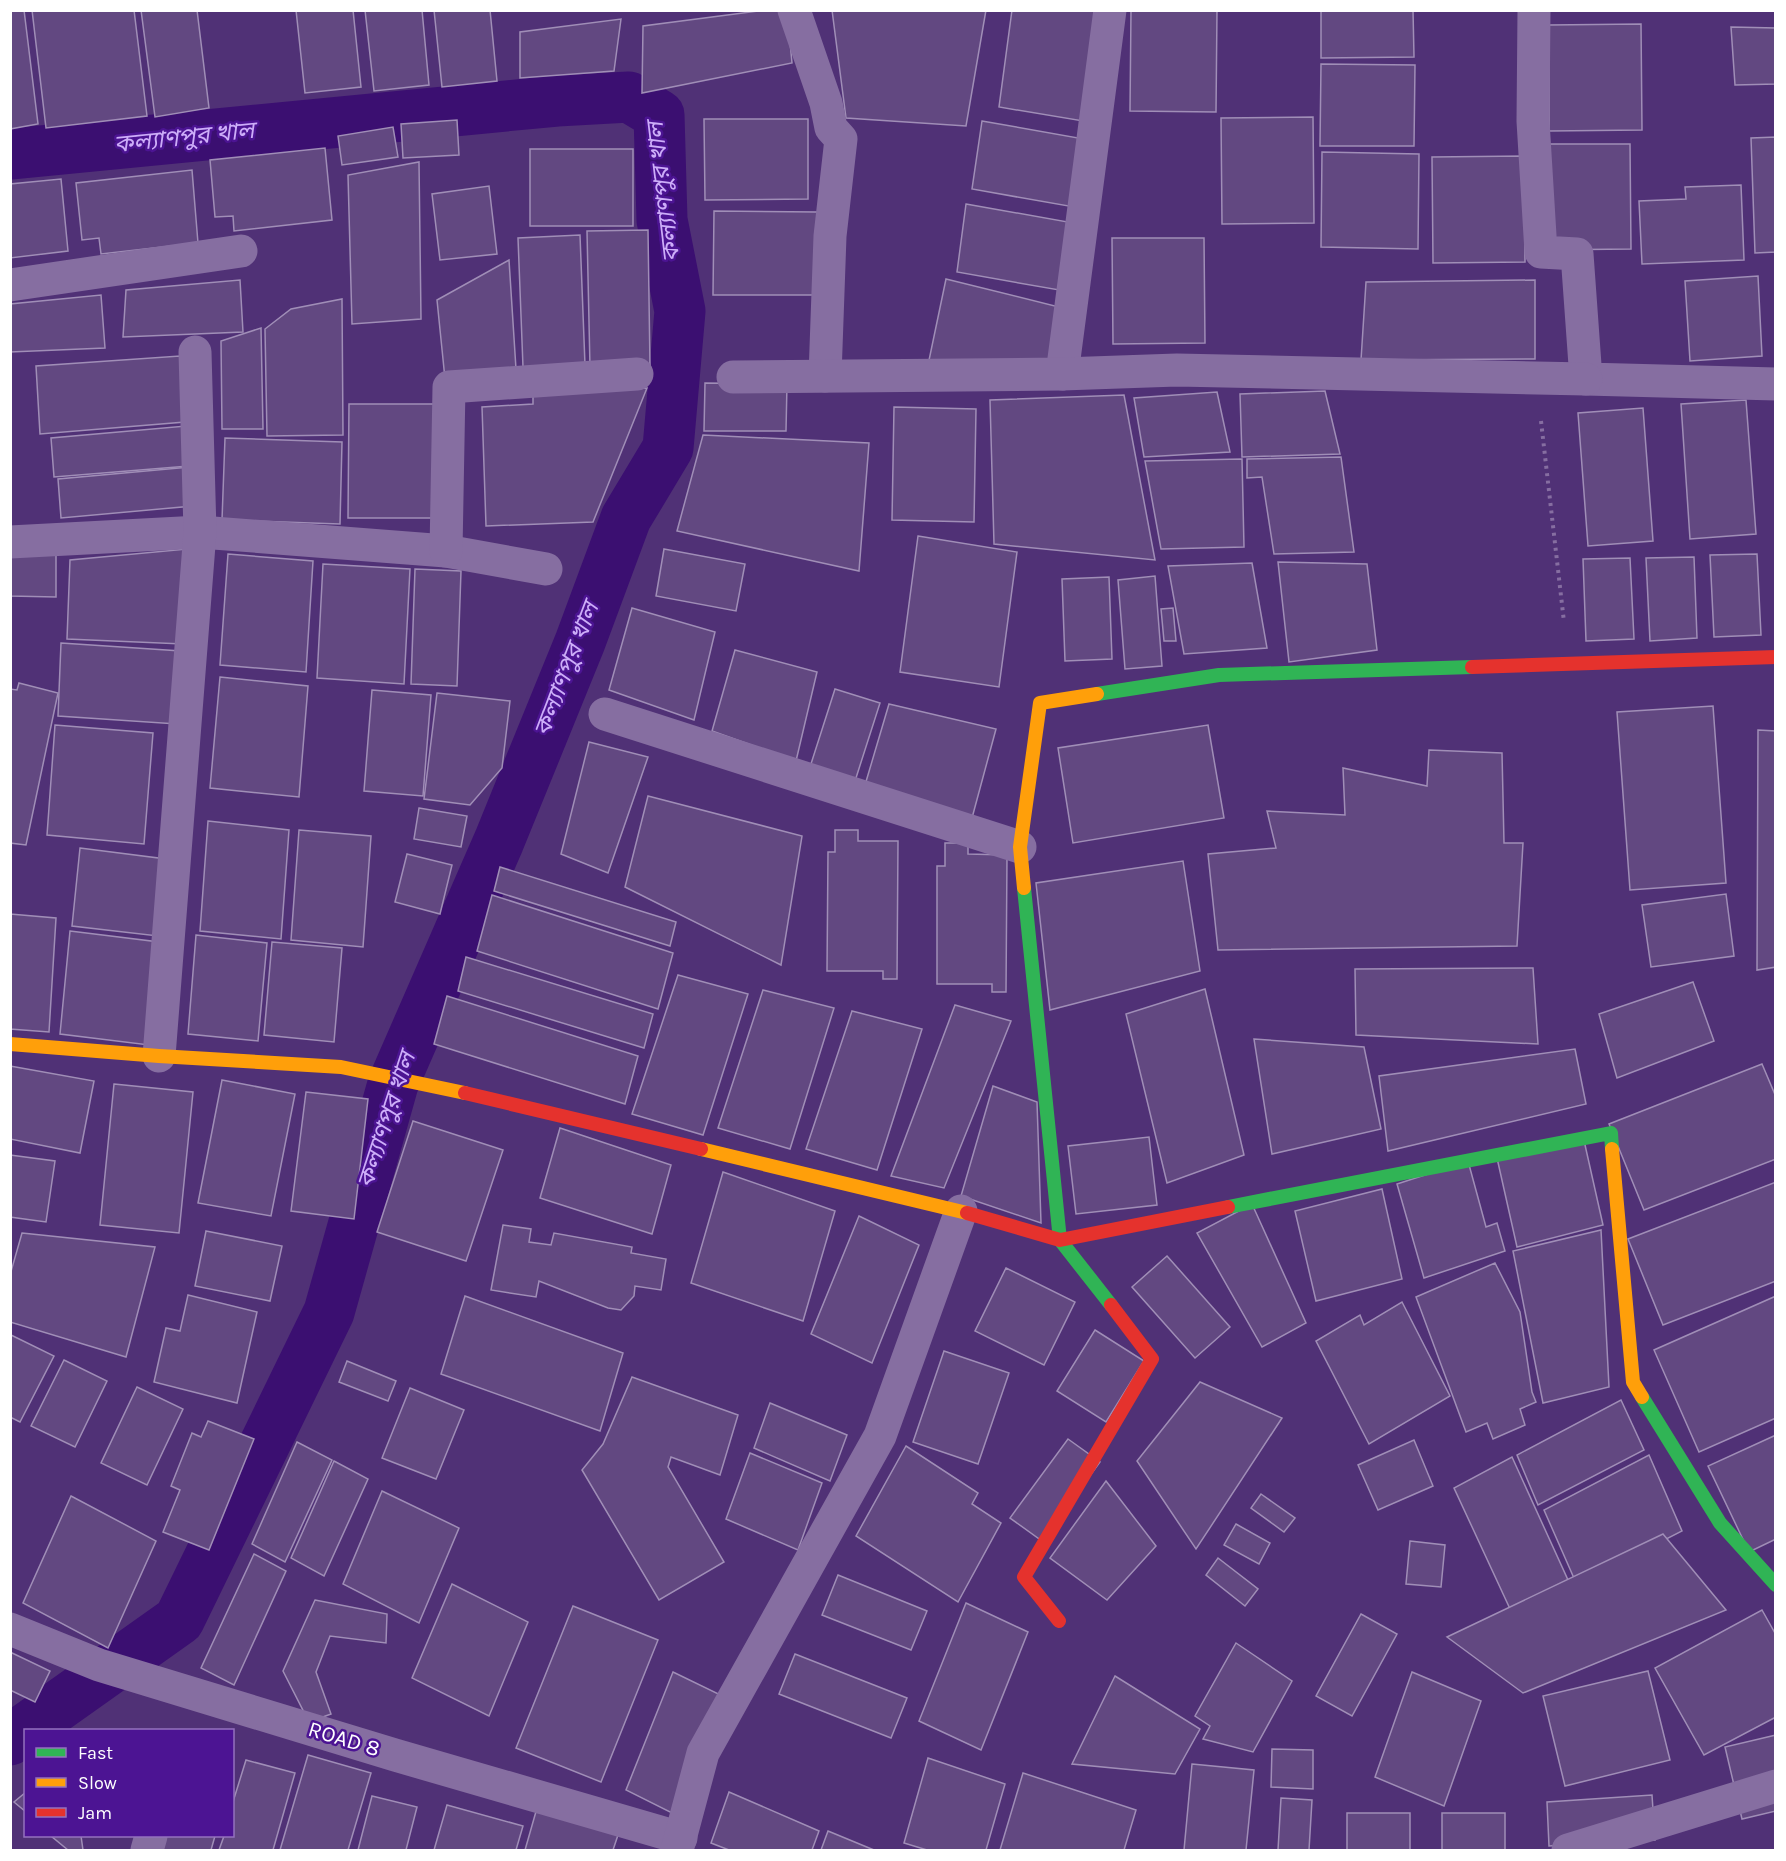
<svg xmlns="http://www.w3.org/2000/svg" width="1786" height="1861" font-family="Karla,'Noto Sans Bengali',sans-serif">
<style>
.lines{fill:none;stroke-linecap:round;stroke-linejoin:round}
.canal{stroke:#3b0f71;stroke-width:51}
.building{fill:#624881;stroke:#a08eb7;stroke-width:1.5}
.path{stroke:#866ea1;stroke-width:4;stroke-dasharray:3 4.5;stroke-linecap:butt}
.street{stroke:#866ea1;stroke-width:33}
.fast{stroke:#30b455;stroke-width:14}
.slow{stroke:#ff9f0a;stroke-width:14}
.jam{stroke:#e5322d;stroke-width:14}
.labels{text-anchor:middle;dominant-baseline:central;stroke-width:5;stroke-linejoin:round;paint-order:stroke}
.street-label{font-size:22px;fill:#fff;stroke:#4c1493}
.water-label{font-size:24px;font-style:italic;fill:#cdaef9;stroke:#4c1493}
</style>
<rect width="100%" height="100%" fill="#503176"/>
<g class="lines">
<path class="canal" d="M10,154L557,101L629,97L659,115L662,220L680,311L668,448L626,518L580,642L499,841L393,1084L329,1312L179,1620L10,1740"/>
</g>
<g class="building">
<path d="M10,10H24L38,124L10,129Z"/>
<path d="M32,10H134L147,116L46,128Z"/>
<path d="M141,10H197L209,108L155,117Z"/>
<path d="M296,10H353L361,87L305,93Z"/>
<path d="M365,10H422L429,85L374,91Z"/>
<path d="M434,10H490L497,81L442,87Z"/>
<path d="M766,10H787L792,63L642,93L643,26Z"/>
<path d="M832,10H986L966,126L846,118Z"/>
<path d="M1012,10H1089L1104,13L1089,122L999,107Z"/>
<path d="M1131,10H1217L1216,112L1130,111Z"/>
<path d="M1321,10H1413L1414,57L1321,58Z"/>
<path d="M621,19L614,71L520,78V32Z"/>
<path d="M1641,24L1642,130L1549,131V25Z"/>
<path d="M1731,27L1776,28V84L1735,85Z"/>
<path d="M1321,64L1415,65L1414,146H1320Z"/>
<path d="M1313,117L1314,223L1222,224L1221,118Z"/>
<path d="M704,119H808V199L705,200Z"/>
<path d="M457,120L459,155L403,158L401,124Z"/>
<path d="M982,121L1084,139L1074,207L972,189Z"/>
<path d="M393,127L398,157L342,165L338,136Z"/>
<path d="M1776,137V252L1755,253L1751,138Z"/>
<path d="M1538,144H1630L1631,249L1539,250Z"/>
<path d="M325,148L332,220L234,231L233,216L215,217L210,160Z"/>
<rect x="530" y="149" width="103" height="77"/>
<path d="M1322,152L1419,154L1418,249L1321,247Z"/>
<path d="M1524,156L1525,262L1433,263L1432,157Z"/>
<path d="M419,162L421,319L352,324L348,175Z"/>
<path d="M192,170L198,243L101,254L99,238L82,240L76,183Z"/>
<path d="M61,179L68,251L10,258V184Z"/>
<path d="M1741,185L1744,260L1642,264L1639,201L1686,199L1685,187Z"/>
<path d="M489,186L497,254L440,260L432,194Z"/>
<path d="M966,204L1068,222L1059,290L957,272Z"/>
<path d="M714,211L817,212V295H713Z"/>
<path d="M648,230L650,366L590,367L587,231Z"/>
<path d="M580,235L585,365L523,367L518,238Z"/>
<path d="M1112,238H1204L1205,343L1113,344Z"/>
<path d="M509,260L516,369L445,379L437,300Z"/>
<path d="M1758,276L1762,356L1690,361L1685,281Z"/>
<path d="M946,279L1063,308L1050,366L928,365Z"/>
<path d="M240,280L243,332L123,337L126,290Z"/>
<path d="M1535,280V359L1361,360L1366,282Z"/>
<path d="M101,295L105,348L10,352V304Z"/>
<path d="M342,299L343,435L267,436L265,329L291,309Z"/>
<path d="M261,328L263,429H222L221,341Z"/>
<path d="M180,356L185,422L40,434L36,366Z"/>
<path d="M705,383L787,384L786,431H704Z"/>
<path d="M647,388L593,522L486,526L482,407L533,404V396Z"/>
<path d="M1325,391L1340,454L1242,457L1240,394Z"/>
<path d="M1217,392L1230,452L1144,457L1134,398Z"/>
<path d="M1124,395L1155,560L994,544L990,400Z"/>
<path d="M1746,400L1756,534L1690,539L1681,404Z"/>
<path d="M349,404H440V518H348Z"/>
<path d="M894,407L976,409L974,522L892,520Z"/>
<path d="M1643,408L1653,541L1588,546L1578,413Z"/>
<path d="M186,426L189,466L54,477L51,438Z"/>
<path d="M703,435L869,443L859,571L677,531Z"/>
<path d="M225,438L342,442L340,524L222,520Z"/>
<path d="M1341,457L1354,552L1274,554L1262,477L1247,478V459Z"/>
<path d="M1242,459L1244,547L1161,549L1145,461Z"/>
<path d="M190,467L193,506L61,518L58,479Z"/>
<path d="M918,536L1017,552L999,687L900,672Z"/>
<path d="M187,549L183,644L67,639L70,560Z"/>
<path d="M664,549L745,564L736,611L656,596Z"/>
<path d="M228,554L313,561L306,672L220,665Z"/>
<path d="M1757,554L1761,635L1714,637L1710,555Z"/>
<path d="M10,555H56V597L10,596Z"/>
<path d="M1694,557L1697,638L1650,641L1646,558Z"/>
<path d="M1630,558L1634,639L1586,641L1583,559Z"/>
<path d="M1278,562L1367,564L1377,650L1289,662Z"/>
<path d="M1252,563L1267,648L1184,654L1168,566Z"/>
<path d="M323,564L410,569L404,684L317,678Z"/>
<path d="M415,569L461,571L457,686L411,684Z"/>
<path d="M1155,576L1162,666L1125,669L1118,580Z"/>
<path d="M1109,577L1112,659L1065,661L1062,579Z"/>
<path d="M632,608L715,632L694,720L609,690Z"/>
<path d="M1173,608L1176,641H1164L1161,609Z"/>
<path d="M61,643L181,651L177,724L58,716Z"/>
<path d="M735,650L817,672L796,761L712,731Z"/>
<path d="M220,677L308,686L299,797L210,788Z"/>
<path d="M19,683L58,693L26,845L10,843V689L17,690Z"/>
<path d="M835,689L880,703L855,781L810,767Z"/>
<path d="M372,690L431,695L423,796L364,791Z"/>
<path d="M437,693L510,701L502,768L470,805L424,799Z"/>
<path d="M889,704L996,729L972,818L865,785Z"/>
<path d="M1713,706L1726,883L1630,890L1617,712Z"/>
<path d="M55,725L153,733L144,844L47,835Z"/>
<path d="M1208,725L1224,818L1073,843L1058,748Z"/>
<path d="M1758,730L1776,731V967L1757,970Z"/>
<path d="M589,742L648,757L608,873L561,854Z"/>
<path d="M1429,750L1502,753L1504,843H1523L1517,946L1218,950L1208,854L1276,848L1267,811L1345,815L1343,768L1427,786Z"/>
<path d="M648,796L802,836L781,965L625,887Z"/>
<path d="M419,808L467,816L461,847L414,839Z"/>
<path d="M208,821L289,830L281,939L200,931Z"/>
<path d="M299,830L371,836L363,947L291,940Z"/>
<path d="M835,830H858V841H898L897,979H883V971H827L828,852H835Z"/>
<path d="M945,843H968V854L1007,855L1006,992H992V984H937V866H945Z"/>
<path d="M80,848L166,859L158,936L72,926Z"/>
<path d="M407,854L452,865L440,914L395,902Z"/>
<path d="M1183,861L1200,971L1050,1010L1036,883Z"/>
<path d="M500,867L676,922L670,946L494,891Z"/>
<path d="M1726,894L1734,956L1651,967L1642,905Z"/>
<path d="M492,895L673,953L658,1009L477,951Z"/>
<path d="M10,914L56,918L49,1032L10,1029Z"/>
<path d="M70,931L159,942L149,1045L60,1034Z"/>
<path d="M196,935L267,943L258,1041L188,1034Z"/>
<path d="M272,942L342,948L334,1042L264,1035Z"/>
<path d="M466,957L653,1014L644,1048L458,991Z"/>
<path d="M1533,968L1538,1044L1356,1035L1355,969Z"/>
<path d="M678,975L748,994L703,1135L632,1114Z"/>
<path d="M1693,982L1714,1041L1617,1078L1599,1014Z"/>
<path d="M1205,989L1244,1155L1167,1183L1126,1014Z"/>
<path d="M763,990L834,1008L790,1149L718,1128Z"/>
<path d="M447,996L638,1056L625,1104L434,1044Z"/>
<path d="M955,1005L1011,1021L944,1188L891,1176Z"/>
<path d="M852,1011L922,1029L877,1170L806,1149Z"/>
<path d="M1254,1039L1364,1047L1381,1129L1272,1154Z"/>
<path d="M1575,1049L1586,1104L1388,1151L1379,1076Z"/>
<path d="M1762,1064L1776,1097V1159L1644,1210L1609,1124Z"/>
<path d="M10,1066L94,1081L80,1153L10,1139Z"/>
<path d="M222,1080L295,1094L271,1216L198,1203Z"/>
<path d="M114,1084L193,1092L179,1233L100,1225Z"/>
<path d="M993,1086L1037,1102L1041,1223L961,1196Z"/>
<path d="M306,1092L368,1099L354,1219L291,1211Z"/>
<path d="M413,1121L503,1150L466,1261L377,1232Z"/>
<path d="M560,1128L671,1165L652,1234L540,1198Z"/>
<path d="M1583,1136L1603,1225L1517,1247L1497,1158Z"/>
<path d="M1149,1137L1157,1205L1076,1214L1068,1146Z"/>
<path d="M10,1155L55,1161L46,1222L10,1217Z"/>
<path d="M1468,1161L1486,1227L1497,1223L1505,1251L1424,1278L1397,1184Z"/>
<path d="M723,1172L835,1211L803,1321L691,1283Z"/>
<path d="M1776,1182V1281L1663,1325L1628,1239Z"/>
<path d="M1382,1189L1402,1279L1316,1301L1295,1211Z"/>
<path d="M1252,1204L1306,1323L1262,1347L1197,1233Z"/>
<path d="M859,1216L919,1245L872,1363L811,1334Z"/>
<path d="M503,1225L531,1229L529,1242L551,1245L554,1233L632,1247L631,1253L666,1259L661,1290L635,1286L634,1296L621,1310L608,1308L539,1281L536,1297L491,1290Z"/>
<path d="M1601,1230L1609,1387L1543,1403L1513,1251Z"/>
<path d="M206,1231L282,1246L270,1301L195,1286Z"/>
<path d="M22,1233L155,1247L126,1357L10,1322V1275Z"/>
<path d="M1167,1256L1230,1327L1195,1358L1132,1287Z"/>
<path d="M1495,1263L1520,1312L1532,1392L1536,1402L1520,1409L1525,1425L1493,1439L1487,1423L1466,1432L1416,1297Z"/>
<path d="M1006,1268L1075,1302L1044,1365L975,1331Z"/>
<path d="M188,1295L257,1312L237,1403L154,1382L166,1328L180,1331Z"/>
<path d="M465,1296L623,1353L600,1431L441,1374Z"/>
<path d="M1776,1296V1418L1699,1452L1654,1350Z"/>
<path d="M1402,1302L1450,1396L1369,1444L1316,1341L1360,1315L1364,1325Z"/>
<path d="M1095,1330L1144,1361L1106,1422L1057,1391Z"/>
<path d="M11,1335L54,1356L20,1422L10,1417Z"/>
<path d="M944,1351L1009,1373L978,1464L913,1442Z"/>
<path d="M64,1360L107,1381L75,1447L31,1426Z"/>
<path d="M347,1361L396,1381L388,1401L339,1382Z"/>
<path d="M632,1377L738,1415L720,1475L671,1457L668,1467L724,1562L659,1600L582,1470L603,1444Z"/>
<path d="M1200,1382L1282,1418L1196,1549L1137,1461Z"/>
<path d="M137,1387L183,1409L147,1485L101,1463Z"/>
<path d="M410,1388L464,1410L436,1479L382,1458Z"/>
<path d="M1621,1400L1644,1450L1538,1505L1517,1455Z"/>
<path d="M770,1403L847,1435L830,1481L754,1448Z"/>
<path d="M208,1421L254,1439L209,1550L163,1532L180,1490L171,1486L192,1433L201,1437Z"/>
<path d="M1776,1435V1539L1749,1552L1708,1466Z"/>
<path d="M1068,1439L1100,1462L1042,1541L1010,1518Z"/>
<path d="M1414,1440L1433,1486L1378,1510L1358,1465Z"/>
<path d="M297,1442L332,1460L285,1562L252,1544Z"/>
<path d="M906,1446L978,1493L972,1504L1001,1523L958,1602L856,1536Z"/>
<path d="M750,1453L822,1483L798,1550L726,1519Z"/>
<path d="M1649,1455L1682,1531L1577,1585L1544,1510Z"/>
<path d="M1512,1457L1568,1580L1511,1611L1454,1488Z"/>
<path d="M334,1461L368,1479L324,1576L291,1558Z"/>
<path d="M1106,1481L1156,1546L1107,1600L1050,1558Z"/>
<path d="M382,1491L459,1528L419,1623L343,1584Z"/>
<path d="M1261,1494L1295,1518L1284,1532L1251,1508Z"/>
<path d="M71,1496L156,1541L108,1648L23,1603Z"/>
<path d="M1236,1524L1270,1543L1259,1564L1224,1545Z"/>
<path d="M1663,1534L1726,1610L1523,1693L1447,1637Z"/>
<path d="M1410,1541L1445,1545L1441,1587L1406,1584Z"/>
<path d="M254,1554L286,1571L234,1685L201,1668Z"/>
<path d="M1218,1558L1258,1589L1245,1606L1206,1575Z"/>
<path d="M838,1575L927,1611L911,1650L822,1615Z"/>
<path d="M452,1584L528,1622L489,1716L412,1678Z"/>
<path d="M315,1600L387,1614L386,1643L330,1636L316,1672L331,1714L309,1722L283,1671Z"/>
<path d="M966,1603L1028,1632L981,1750L919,1721Z"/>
<path d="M573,1606L658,1640L601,1782L516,1748Z"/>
<path d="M1762,1610L1776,1635V1717L1704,1755L1655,1668Z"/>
<path d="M1361,1614L1397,1634L1352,1716L1316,1696Z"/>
<path d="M1236,1643L1292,1681L1253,1752L1203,1739L1210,1726L1195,1716Z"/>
<path d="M10,1652L50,1671L35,1702L10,1690Z"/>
<path d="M795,1654L907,1698L891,1738L779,1694Z"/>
<path d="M1648,1671L1670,1760L1565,1786L1543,1696Z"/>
<path d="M673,1672L733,1701L686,1820L626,1790Z"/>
<path d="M1412,1672L1481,1701L1444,1806L1375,1777Z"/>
<path d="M1115,1676L1200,1729L1175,1774L1072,1764Z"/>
<path d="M1776,1735V1811L1742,1819L1725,1747Z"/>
<path d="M1272,1749L1313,1750V1789L1271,1787Z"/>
<path d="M308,1755L371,1773L348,1850H280Z"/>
<path d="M928,1758L1005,1784L986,1850H927L904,1843Z"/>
<path d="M246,1760L295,1773L273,1850H219L224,1836H232V1805Z"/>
<path d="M1192,1764L1254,1770L1246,1850H1184Z"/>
<path d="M1023,1773L1136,1810L1124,1850H1000Z"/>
<path d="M26,1792V1812L14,1802Z"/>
<path d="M729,1792L819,1831L812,1850H729L711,1843Z"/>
<path d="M1652,1795L1655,1840L1549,1846L1547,1802Z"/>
<path d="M372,1796L417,1807L406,1850H358Z"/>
<path d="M1281,1798L1312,1800L1309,1850H1278Z"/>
<path d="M447,1805L523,1826L516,1850H434Z"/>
<path d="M537,1808L619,1832L613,1850H525Z"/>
<rect x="1347" y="1813" width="63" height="37"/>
<rect x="1442" y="1813" width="63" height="37"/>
<path d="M828,1831L874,1850H821Z"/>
<path d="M51,1836H81L83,1850H68Z"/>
<path d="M158,1836H215L211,1850H159Z"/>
</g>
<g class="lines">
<path class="path" d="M1541,421L1564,622"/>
<g class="street">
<path d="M794,10L826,103L831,128L841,139L830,236L825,376"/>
<path d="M1534,10L1533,121L1541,252L1577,254L1586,379L1776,384"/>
<path d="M10,285L241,251"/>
<path d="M1062,374L1110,10"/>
<path d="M733,377L1062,374L1177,370L1586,379"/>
<path d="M10,542L200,532L446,551L546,569"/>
<path d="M446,551L449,387L637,374"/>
<path d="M605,714L1020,847"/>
<path d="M159,1056L200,532L195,352"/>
<path d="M10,1629L99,1665L395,1755L681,1838"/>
<path d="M147,1850L151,1836"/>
<path d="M677,1850L703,1753L880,1436L961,1211"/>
<path d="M1568,1850L1776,1786"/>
</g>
<g class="fast">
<path d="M1097,694L1219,675L1472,667"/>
<path d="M1024,888L1060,1240L1111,1305"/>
<path d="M1228,1207L1611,1133L1612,1149"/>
<path d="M1642,1397L1720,1523L1776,1585"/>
</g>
<g class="slow">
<path d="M1024,888L1020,847L1040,703L1097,694"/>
<path d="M10,1044L159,1056L341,1067L465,1093"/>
<path d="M701,1149L967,1213"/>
<path d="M1612,1149L1633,1382L1642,1397"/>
</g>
<g class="jam">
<path d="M1472,667L1776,657"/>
<path d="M465,1093L701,1149"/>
<path d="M967,1213L1060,1240L1228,1207"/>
<path d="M1059,1621L1024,1577L1152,1359L1111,1305"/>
</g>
</g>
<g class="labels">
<g class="street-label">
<text transform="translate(344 1739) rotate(17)">ROAD 8</text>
</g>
<g class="water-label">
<text transform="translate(184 137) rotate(-6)">কল্যাণপুর খাল</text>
<text transform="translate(663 192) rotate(-97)">কল্যাণপুর খাল</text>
<text transform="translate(566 669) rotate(-69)">কল্যাণপুর খাল</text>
<text transform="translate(386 1120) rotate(-72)">কল্যাণপুর খাল</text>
</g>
</g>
<rect width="1786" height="1861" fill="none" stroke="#ffffff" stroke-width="24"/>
<rect x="24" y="1729" width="210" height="108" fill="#4c1493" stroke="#9472be" stroke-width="1.5"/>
<rect x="36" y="1748" width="30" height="9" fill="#30b455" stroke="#9472be" stroke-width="1.5"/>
<text x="78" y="1759" font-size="18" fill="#ffffff">Fast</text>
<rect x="36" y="1778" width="30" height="9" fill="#ff9f0a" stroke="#9472be" stroke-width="1.5"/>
<text x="78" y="1789" font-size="18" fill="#ffffff">Slow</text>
<rect x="36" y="1808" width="30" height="9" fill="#e5322d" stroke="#9472be" stroke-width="1.5"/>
<text x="78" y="1819" font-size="18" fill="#ffffff">Jam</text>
</svg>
